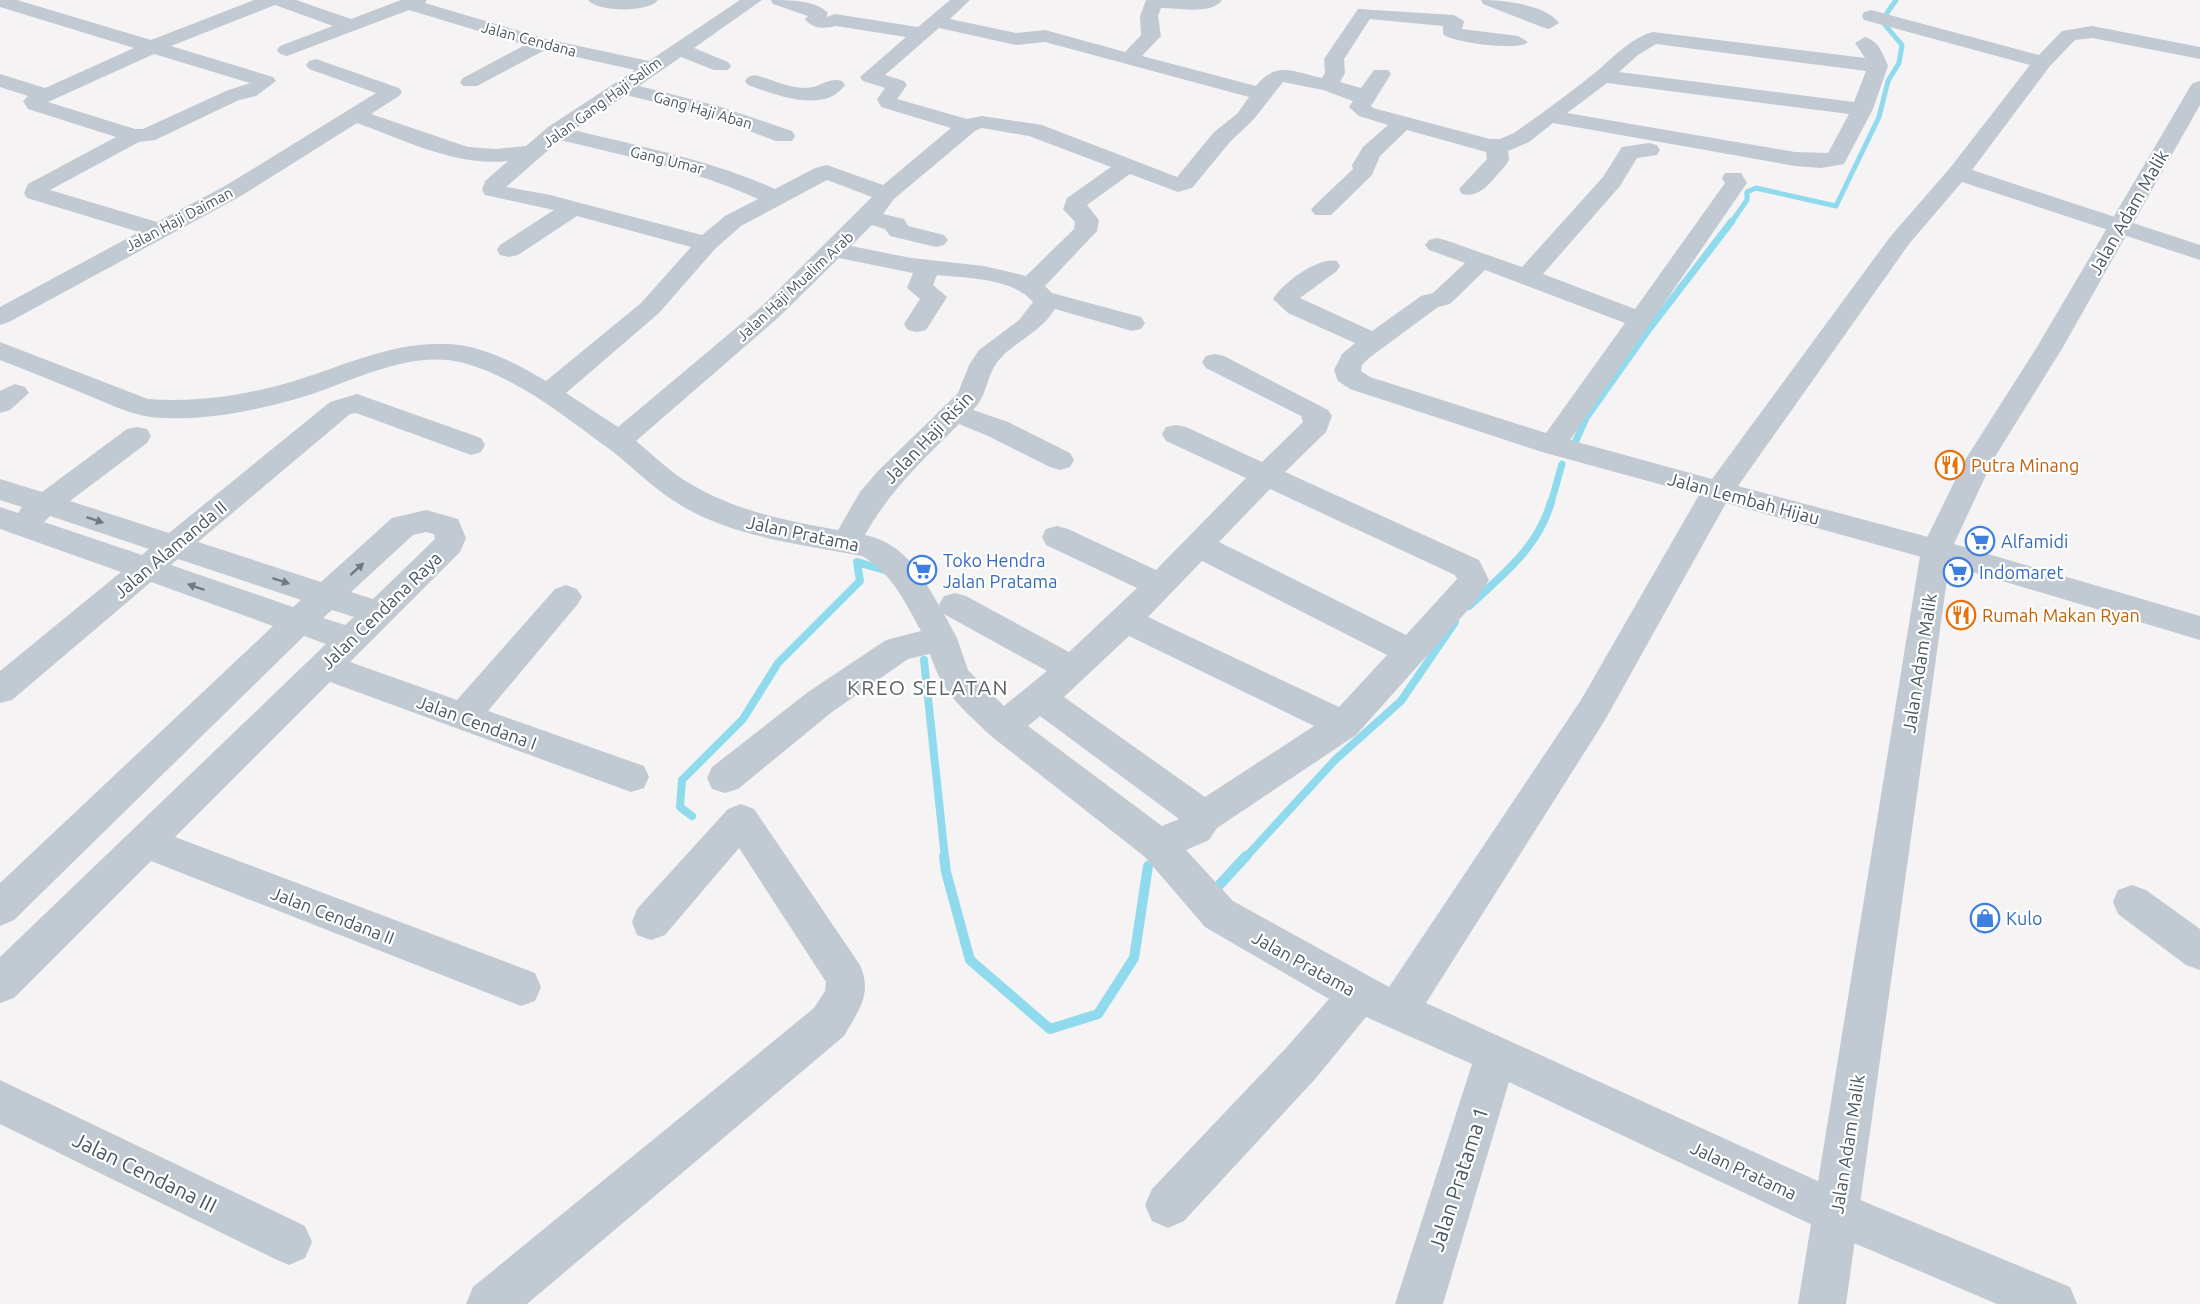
<svg xmlns="http://www.w3.org/2000/svg" width="2200" height="1304" font-family="Ubuntu,sans-serif">
<style>
.lines{fill:none;stroke-linecap:round;stroke-linejoin:round}
.stream-far3{stroke:#90daee;stroke-width:5}
.stream-far2{stroke:#90daee;stroke-width:7}
.stream-far1{stroke:#90daee;stroke-width:8}
.stream{stroke:#90daee;stroke-width:10}
.minor{fill:#c1cad2;fill-rule:evenodd}
.tertiary{fill:#c1cad2;fill-rule:evenodd}
.oneway{fill:#6e7983}
.labels{text-anchor:middle;dominant-baseline:central;stroke-width:4.5;stroke-linejoin:round;paint-order:stroke}
.far-street-label{font-size:15px;fill:#4a5661;stroke:#fff}
.street-label{font-size:18px;fill:#4a5661;stroke:#fff}
.food-label{font-size:18px;fill:#c56008;stroke:#fff;text-anchor:start}
.shop-label{font-size:18px;fill:#366cbe;stroke:#fff;text-anchor:start}
.quarter-label{font-size:21px;letter-spacing:1.5px;fill:#5f6368;stroke:#fff}
.near-street-label{font-size:21px;fill:#4a5661;stroke:#fff}
</style>
<rect width="100%" height="100%" fill="#f5f3f3"/>
<g class="lines">
<g class="stream-far3">
<path d="M1887,13L1896,0"/>
<path d="M1731,223L1747,200V192L1756,188L1836,206L1879,117L1888,81L1899,63L1902,45L1885,25"/>
</g>
<g class="stream-far2">
<path d="M1574,445L1586,418L1649,329L1732,221"/>
<path d="M1551,503L1562,464"/>
</g>
<g class="stream-far1">
<path d="M1469,606C1503,574 1538,548 1551,502"/>
<path d="M924,660L945,858"/>
<path d="M692,816L680,807L682,780L743,719L778,663L860,581L857,562L888,571"/>
<path d="M1245,858L1335,760L1401,701L1455,622"/>
</g>
<g class="stream">
<path d="M944,856L946,872L970,960L1050,1029L1098,1014L1134,958L1148,866"/>
<path d="M1212,893L1246,856"/>
</g>
<g class="minor">
<path d="M0,0H17L151,40L254,0H296L351,19L401,0H427L425,3L546,39L649,61L740,0H762L694,48L728,62L731,66L728,70H714L681,57L639,86L718,106L792,131L795,136L792,141H776L704,114L626,95L574,130C642,147 711,160 775,189L815,168L827,165L883,185L951,128L881,107L877,99L885,88L863,81L860,77L906,37L836,26C825,29 812,29 805,19L808,16L773,4L771,0C787,0 817,0 828,13L826,17L835,14L918,27L950,0H970L950,19L1016,33L1045,30L1125,52L1141,35L1140,16L1146,0H1222C1212,15 1177,8 1161,8L1158,16L1161,36L1142,56L1256,86C1276,60 1294,72 1322,78L1325,73L1324,59L1358,9L1454,15L1464,21L1462,29L1518,36L1528,42C1521,52 1449,42 1443,34V26L1370,19L1344,59L1345,73L1340,82L1361,88L1374,70H1388L1391,74L1371,106L1373,108L1490,139H1500L1514,133C1541,114 1570,93 1596,72C1614,57 1630,38 1653,32L1865,58L1855,43L1865,37C1879,41 1883,54 1888,66L1873,109L1844,164L1821,168L1795,166L1553,123L1529,142L1508,151L1509,160L1506,165C1493,178 1482,199 1462,194L1459,189L1487,159L1486,152L1407,130L1380,156L1372,175L1331,215H1315L1311,210L1315,205L1353,169L1352,165L1363,147L1388,125L1359,116L1349,107L1353,101L1323,90L1283,82L1254,119L1230,142L1192,188L1178,192L1130,174L1087,205L1099,220L1097,231L1045,286L1052,293L1141,317L1145,323L1141,329L1132,331L1055,309C1039,335 1010,343 996,364C986,379 987,396 973,410L1008,422L1070,453L1074,460L1070,467L1060,470L1050,467L988,436L959,424C923,460 890,490 865,535C905,543 923,577 941,609L939,605L944,596L955,593L966,596L1069,652L1137,588L1046,545L1042,537L1046,529L1057,526L1068,529L1156,570L1246,478L1166,441L1162,434L1166,427L1176,425L1186,427L1262,462L1303,422L1301,416L1206,368L1202,362L1206,356L1215,354L1224,356L1328,410L1332,416L1326,432L1285,472L1479,560L1489,580L1474,603L1356,735L1217,828L1209,840L1186,850L1233,901L1389,987L1581,700L1699,495L1542,452L1350,389L1338,381L1334,370L1342,354L1355,343L1288,313L1273,299C1282,283 1319,256 1337,261L1340,266L1337,271L1300,298L1372,331L1421,296L1433,293L1465,263L1429,250L1425,245L1429,240L1437,238L1445,240L1522,267L1603,177L1622,147L1649,143L1657,145L1660,150L1657,155L1637,158L1620,186L1543,274L1635,309L1725,183L1722,178L1725,173H1741L1747,183L1570,440L1712,479L1890,237L1950,168L2030,65L1864,20L1862,16L1864,12L1871,10L2039,55L2062,31L2092,26L2200,47V59L2092,38L2075,40L2050,66L1972,170L2200,245V260L1962,182L1909,244L1738,486L1947,542L1951,550L1947,558L1936,561L1726,503L1605,720L1426,1003L1853,1197L2070,1287L2077,1304H1997L1821,1229L1509,1082L1443,1304H1395L1472,1064L1366,1017L1316,1078L1184,1221L1168,1228L1152,1221L1145,1205L1152,1189L1286,1048L1329,999L1205,927L1145,857L991,736C961,707 943,694 930,654L908,659L832,712L738,789L725,793L712,789L707,778L712,767L808,692L886,640L921,631C905,602 892,573 862,556C802,544 736,538 682,506C656,491 636,470 612,451C568,419 518,378 464,363C408,348 349,384 296,399C253,411 208,420 162,418C135,417 112,405 87,395C58,383 29,371 0,360V342L148,399C198,403 249,395 297,380C345,365 393,342 444,344C480,344 516,363 546,381L641,303L691,247L577,216L518,255L509,257L500,255L497,250L500,245L554,210L485,195L482,190L485,181L508,161C457,167 404,140 357,123L241,196L9,322L0,325V307L139,232L27,198L24,193L28,184L116,137L28,109L23,101L28,96L0,87V74L45,88L134,48L0,7ZM275,5L333,26L280,46L277,50L280,54L287,56L409,10L525,45L463,78L460,82L463,86H477L545,50L635,70L548,127L526,146L496,149L468,147L371,114L399,96L402,92L399,88L316,59L309,61L306,65L309,69L376,93L225,186L157,222L50,190L139,142L155,140L239,100L256,96L276,81L273,77L171,46ZM939,28L1016,45L1045,42L1249,97L1237,114L1214,132L1177,177L1042,125L982,116L967,119L897,99L907,85L904,81L885,75ZM1656,44L1866,71L1854,102L1619,72L1638,55ZM154,54L250,83L226,91L143,129H135L48,102ZM1607,83L1849,114L1828,153L1795,152L1567,113ZM982,128L1029,136L1111,167L1067,198L1063,209L1075,222L1074,229L1026,276L984,266L911,258L851,246L872,225L885,229L890,236L936,247L944,245L948,240L944,235L908,226L904,219L883,214L894,199L975,131ZM560,140C627,156 695,170 758,199L725,216L702,235L550,195L506,187ZM827,180L872,197L761,307L618,427L566,393L659,313L715,249L741,226ZM839,258L913,273L907,288L920,299L904,324L908,330L917,332L926,330L947,297L933,285L937,275C966,278 1013,278 1033,302L1019,320L979,350L969,365L958,393L878,471L860,492L838,530C783,520 731,510 684,480C667,469 652,454 636,441L779,317ZM1485,270L1625,323L1546,433L1370,377L1361,371L1362,365L1369,358L1438,307L1450,304ZM1270,489L1455,575L1457,579L1406,635L1219,542ZM1202,561L1387,655L1339,707L1148,617ZM944,614L1047,671L1004,706L968,670L957,638ZM1129,636L1314,726L1205,797L1064,697ZM1040,716L1179,819L1162,826L1028,726Z"/>
<path d="M588,0H658C649,13 597,12 588,0Z"/>
<path d="M1481,0C1502,0 1545,4 1559,23L1549,29L1542,27L1483,4Z"/>
<path d="M755,75C772,79 788,88 806,88C820,88 828,77 842,81L845,85C824,115 774,94 748,85L745,81L748,77Z"/>
<path d="M15,384L25,387L29,393L10,410L0,413V391Z"/>
<path d="M357,394L481,438L485,445L481,452L471,455L356,413L350,414L198,542L321,582L392,518L426,510L458,519L466,538L460,552L350,662L457,700L555,589L566,585L577,589L582,597L577,605L488,711L644,766L649,777L644,788L631,792L330,682L175,837L535,973L541,987L535,1001L521,1006L151,861L14,998L0,1003V957L326,644L304,636L14,920L0,926V883L273,626L151,582L12,700L0,703V671L121,572L0,529V507L18,513L22,507L0,500V479L42,492L127,429L137,427L147,429L151,436L147,443L70,501L169,533L330,402ZM50,516L149,549L142,555L44,522ZM426,532L434,534L435,539L373,599L351,592L413,535ZM178,559L301,600L293,607L171,565ZM332,610L354,617L345,625L323,618Z"/>
<path d="M741,804L754,809L860,965C873,994 858,1011 844,1036L527,1304H466L473,1287L814,1008L825,991L826,982L739,848L665,935L651,940L637,935L632,922L637,909L728,809Z"/>
<path d="M2132,885L2146,890L2200,929V970L2186,965L2118,914L2113,902L2118,890Z"/>
<path d="M0,1080L305,1226L312,1242L305,1258L289,1265L273,1258L0,1124Z"/>
</g>
<path class="tertiary" d="M2200,81V105L2063,347L1993,460L1954,544L2200,616V640L1949,565L1846,1304H1798L1921,550L1965,460L2037,347L2190,87L2193,83Z"/>
</g>
<defs><path id="oneway-solid" d="M-6-.8H1V-3.2L6.5 0L1 3.2V.8H-6Z" transform="scale(1.5)"/></defs>
<g class="oneway">
<use href="#oneway-solid" transform="translate(95 520) rotate(18)"/>
<use href="#oneway-solid" transform="translate(357 569) rotate(-42)"/>
<use href="#oneway-solid" transform="translate(281 581) rotate(18)"/>
<use href="#oneway-solid" transform="translate(196 587) rotate(-161)"/>
</g>
<defs>
<g id="restaurant-ring" transform="scale(1.5)"><circle r="9.5" fill="#fff" stroke="#e8710a" stroke-width="1.5"/><path d="M-5-6h1v4h1v-4h1v4h1v-4h1v5L-1.5 .5V6h-2V.5L-5-1ZM5-6V6H3V1.5H1.5Q1.5-4 5-6Z" fill="#e8710a"/></g>
<g id="supermarket-ring" transform="scale(1.5)"><circle r="9.5" fill="#fff" stroke="#3f7fe0" stroke-width="1.5"/><path d="M-6-5.5h2.5l.6 2H6L4.5 2H-2.5L-4.4-4H-6ZM-1.5 3.2a1.3 1.3 0 1 0 .1 0ZM3 3.2a1.3 1.3 0 1 0 .1 0Z" fill="#3f7fe0"/></g>
<g id="shop-ring" transform="scale(1.5)"><circle r="9.5" fill="#fff" stroke="#3f7fe0" stroke-width="1.5"/><path d="M-5-2.5h2.3a2.7 3.5 0 0 1 5.4 0H5L5.5 6h-11ZM-1.5-2.5h3a1.5 2.3 0 0 0-3 0Z" fill="#3f7fe0"/></g>
</defs>
<g fill-rule="evenodd">
<use href="#restaurant-ring" x="1950" y="465"/>
<use href="#supermarket-ring" x="1980" y="541"/>
<use href="#supermarket-ring" x="922" y="570"/>
<use href="#supermarket-ring" x="1958" y="572"/>
<use href="#restaurant-ring" x="1961" y="615"/>
<use href="#shop-ring" x="1985" y="918"/>
</g>
<g class="labels">
<g class="far-street-label">
<text transform="translate(529 39) rotate(15)">Jalan Cendana</text>
<text transform="translate(602 102) rotate(-36)">Jalan Gang Haji Salim</text>
<text transform="translate(703 110) rotate(16)">Gang Haji Aban</text>
<text transform="translate(667 160) rotate(14)">Gang Umar</text>
<text transform="translate(179 219) rotate(-28)">Jalan Haji Daiman</text>
<text transform="translate(795 286) rotate(-43)">Jalan Haji Mualim Arab</text>
</g>
<g class="street-label">
<text transform="translate(2128 212) rotate(-60)">Jalan Adam Malik</text>
<text transform="translate(928 437) rotate(-46)">Jalan Haji Risin</text>
<text transform="translate(1744 498) rotate(15)">Jalan Lembah Hijau</text>
<text transform="translate(803 533) rotate(12)">Jalan Pratama</text>
<text transform="translate(170 549) rotate(-40)">Jalan Alamanda II</text>
<text transform="translate(381 610) rotate(-44)">Jalan Cendana Raya</text>
<text transform="translate(1919 663) rotate(-81)">Jalan Adam Malik</text>
<text transform="translate(477 722) rotate(20)">Jalan Cendana I</text>
<text transform="translate(333 915) rotate(21)">Jalan Cendana II</text>
<text transform="translate(1304 963) rotate(29)">Jalan Pratama</text>
<text transform="translate(1847 1144) rotate(-81)">Jalan Adam Malik</text>
<text transform="translate(1744 1170) rotate(25)">Jalan Pratama</text>
</g>
<g class="food-label">
<text x="1971" y="465">Putra Minang</text>
<text x="1982" y="615">Rumah Makan Ryan</text>
</g>
<g class="shop-label">
<text x="2001" y="541">Alfamidi</text>
<text x="943" y="560">Toko Hendra<tspan x="943" dy="21">Jalan Pratama</tspan></text>
<text x="1979" y="572">Indomaret</text>
<text x="2006" y="918">Kulo</text>
</g>
<g class="quarter-label">
<text x="928" y="687">KREO SELATAN</text>
</g>
<g class="near-street-label">
<text transform="translate(145 1172) rotate(26)">Jalan Cendana III</text>
<text transform="translate(1458 1179) rotate(-72)">Jalan Pratama 1</text>
</g>
</g>
</svg>
